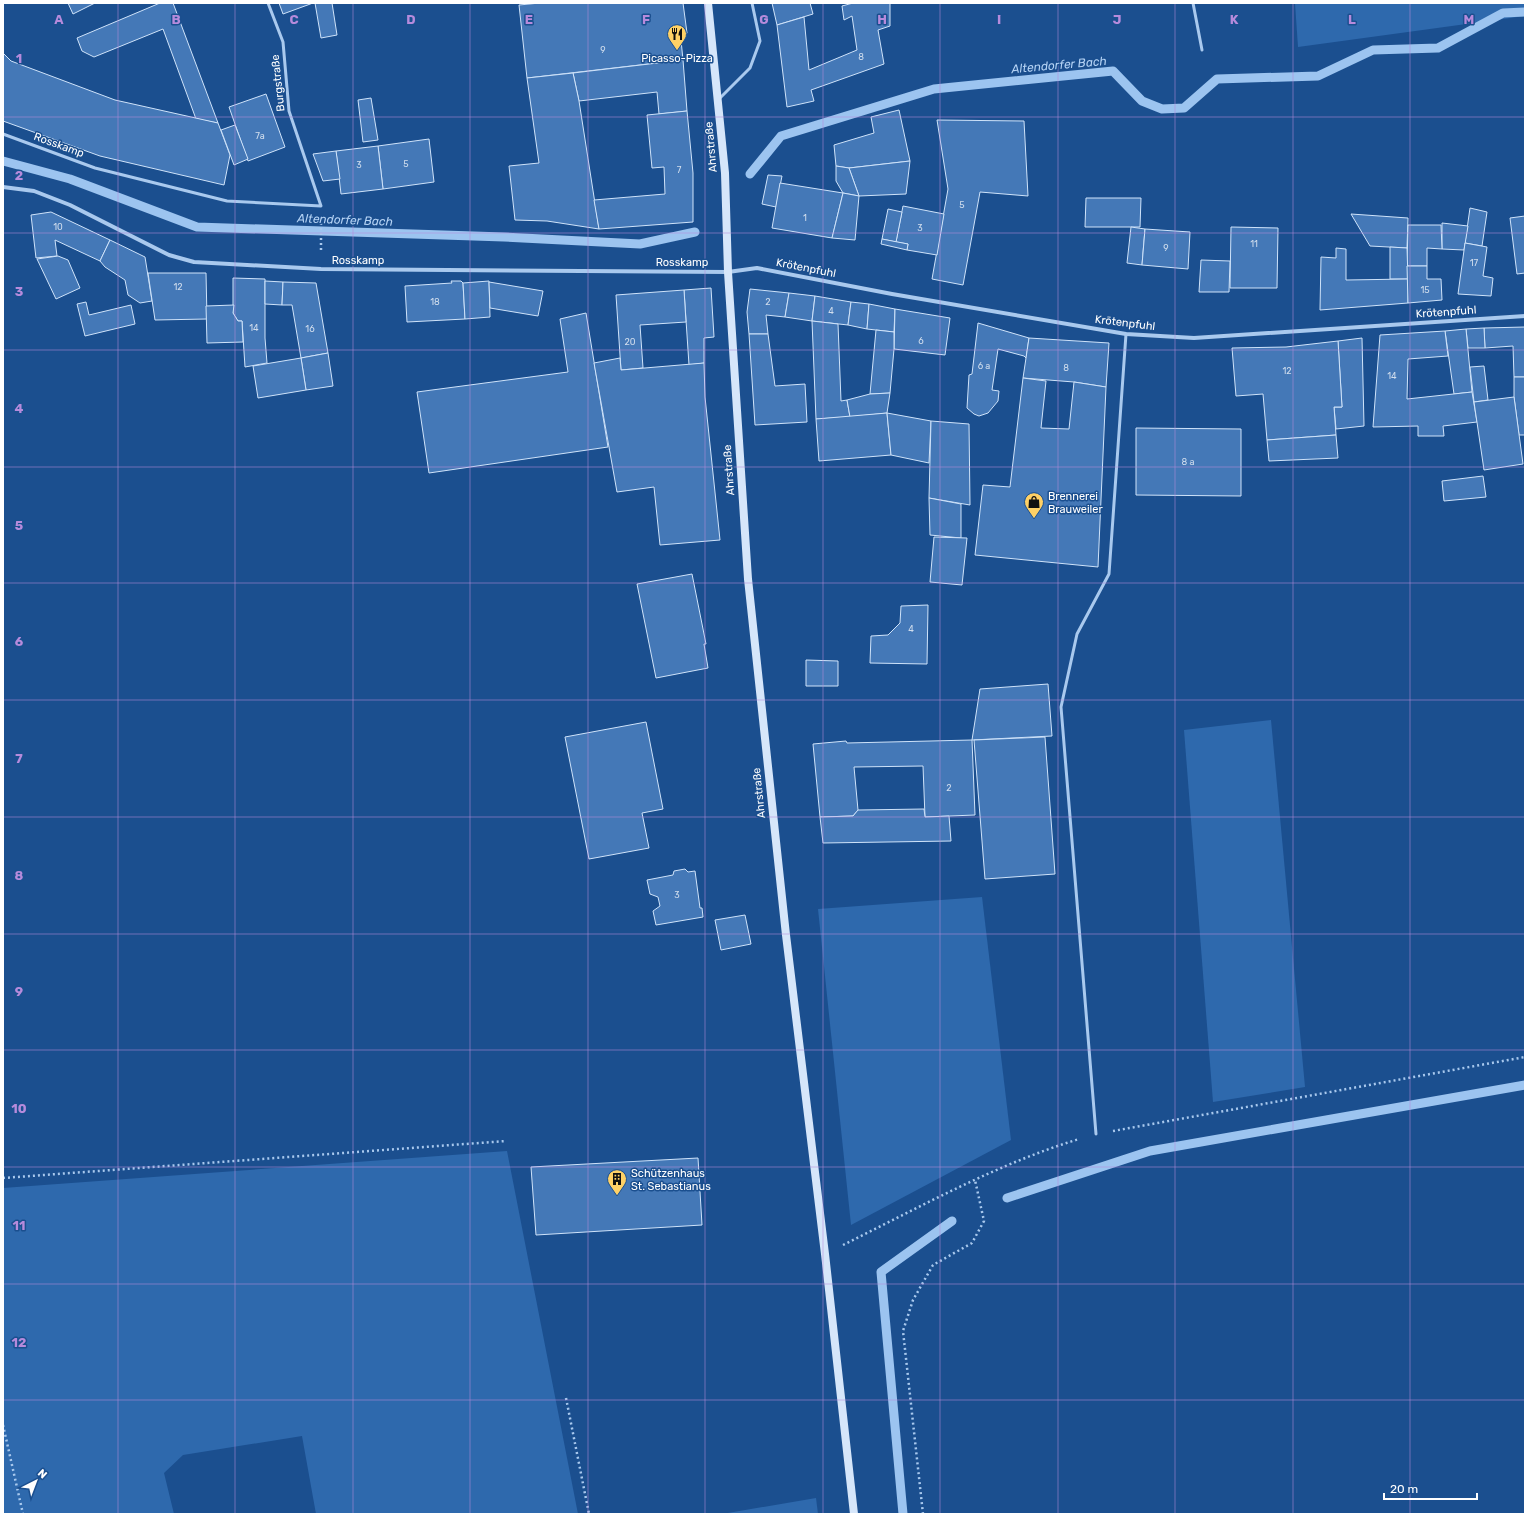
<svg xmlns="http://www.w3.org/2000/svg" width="1528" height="1517" font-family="Rubik,sans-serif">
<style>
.green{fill:#2e69ad}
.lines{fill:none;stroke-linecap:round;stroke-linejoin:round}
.stream{stroke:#9cc4f0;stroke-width:9}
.building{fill:#4478b7;stroke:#cfe3fa}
.path{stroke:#a9c9ee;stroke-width:2.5;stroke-dasharray:2 3;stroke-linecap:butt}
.service{stroke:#a9c9ee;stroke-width:3}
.minor{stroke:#a9c9ee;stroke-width:4}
.secondary{stroke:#d6e6fa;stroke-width:8}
.grid{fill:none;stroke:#b68bdc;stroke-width:1;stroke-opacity:0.55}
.labels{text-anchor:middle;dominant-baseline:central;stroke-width:3;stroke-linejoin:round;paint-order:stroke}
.number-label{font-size:9px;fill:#d0dded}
.poi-label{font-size:11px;fill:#fff;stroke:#1b4f8f;text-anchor:start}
.street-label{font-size:11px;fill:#fff;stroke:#1b4f8f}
.water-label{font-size:12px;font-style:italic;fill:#b5d3f5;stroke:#1b4f8f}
.grid-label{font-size:13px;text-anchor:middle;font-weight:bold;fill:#b68bdc;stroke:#1b4f8f;stroke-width:3;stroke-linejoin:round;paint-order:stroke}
</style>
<rect width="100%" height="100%" fill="#1b4f8f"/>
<g class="green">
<path d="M1295,3H1525V16L1298,47Z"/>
<path d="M1271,720L1305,1087L1213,1102L1184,730Z"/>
<path d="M982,897L1011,1140L851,1225L818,909Z"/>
<path d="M507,1151L578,1514H316L302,1436L183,1455L164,1473L174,1514H3V1188Z"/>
<path d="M816,1498L818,1514H722Z"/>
</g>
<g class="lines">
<g class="stream">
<path d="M3,161L70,179L197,227L504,237L640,244L695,232"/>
<path d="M750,174L781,136L934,89L1113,71L1142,101L1162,109L1184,108L1217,79L1318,76L1373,50L1438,48L1503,13L1525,12"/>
<path d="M1007,1198L1150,1151L1525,1085"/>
<path d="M903,1514L881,1272L952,1221"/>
</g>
</g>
<g class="building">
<path d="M68,3H95L73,14Z"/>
<path d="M160,3H173L218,123L196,119L163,29L94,57L82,51L77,38Z"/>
<path d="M279,3H313L283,14Z"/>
<path d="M315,3H332L337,35L321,38Z"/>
<path d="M540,3H683L687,33L681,40L683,60L527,78L519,5Z"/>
<path d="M772,3H810L813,14L777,25Z"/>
<path d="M853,3H890V26L878,30L884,64L811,90L814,101L787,107L777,25L804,17L809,70L857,50L852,16L844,20L842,6Z"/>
<path d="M3,53L11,61L115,100L218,123L230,155L224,185L100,156L3,121Z"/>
<path d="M683,60L687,111L659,114L657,92L579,101L573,73Z"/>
<path d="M573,73L579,101L599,229L547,221L515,220L509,166L539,163L527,78Z"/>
<path d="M266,94L285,147L248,161L229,107Z"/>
<path d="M371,98L378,140L363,142L358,100Z"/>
<path d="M899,110L910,161L849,168L836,166L834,145L874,133L871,117Z"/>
<path d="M687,111L693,173V222L599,229L594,200L665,194L664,167L652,168L647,115Z"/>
<path d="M937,120L1024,121L1028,196L980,192L963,285L932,279L948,189Z"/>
<path d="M235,125L248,159L234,165L221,130Z"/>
<path d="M429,139L434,182L383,189L378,146Z"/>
<path d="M378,146L383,189L341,194L336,151Z"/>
<path d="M336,151L340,179L323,181L313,154Z"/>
<path d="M910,161L906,194L859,196L849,168Z"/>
<path d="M836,166L849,168L859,196L843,193L836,181Z"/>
<path d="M768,175L782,176L776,207L762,204Z"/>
<path d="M780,183L843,193L832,238L772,228Z"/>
<path d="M843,193L859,196L855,240L832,238Z"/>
<path d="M1086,198H1141L1140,227H1085Z"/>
<path d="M903,206L944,214L937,255L907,250L908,244L896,242Z"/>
<path d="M1470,208L1487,212L1482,246L1465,243Z"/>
<path d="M888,209L902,212L896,242L882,239Z"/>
<path d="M51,212L110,240L100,261L55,240L57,256L36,258L31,215Z"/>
<path d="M1351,214L1408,218L1407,248L1370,246Z"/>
<path d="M1525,216V273L1517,274L1510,218Z"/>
<path d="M1442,223L1468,226L1464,250L1442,249Z"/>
<path d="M1408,225H1441L1442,249L1427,248V266H1407Z"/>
<path d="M1131,227L1145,229L1142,265L1127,263Z"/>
<path d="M1231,227L1278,228L1277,288H1230Z"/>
<path d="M1145,229L1190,232L1188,269L1142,265Z"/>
<path d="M882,239L908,244L907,250L881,244Z"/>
<path d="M110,240L145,257L152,301L140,303L128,295L125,280L105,267L100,261Z"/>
<path d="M1465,243L1487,247L1483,276L1493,278L1491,296L1458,294Z"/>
<path d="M1390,247L1407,248L1408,279H1390Z"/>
<path d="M1336,248L1346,249V280L1408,279V303L1320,310L1321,257L1336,258Z"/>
<path d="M58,256L68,260L80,288L56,299L37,259Z"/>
<path d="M1201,260L1230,261L1229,292H1199Z"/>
<path d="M1407,266H1427V279H1441L1442,300L1408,303Z"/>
<path d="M148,273H206L207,319L155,320Z"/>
<path d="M233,278L265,279V338L267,363L245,367L242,321H238L233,313Z"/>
<path d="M265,281L283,282L282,305L265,304Z"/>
<path d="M451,281H461L463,283L465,319L407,322L405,286L452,283Z"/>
<path d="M489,281L490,317L465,319L463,283Z"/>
<path d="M283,282L316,283L328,353L301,358L292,305H282Z"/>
<path d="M489,282L543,291L538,316L490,308Z"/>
<path d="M711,288L714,337L704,338V363L689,365L684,290Z"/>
<path d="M750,289L789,293L785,317L766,315L768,334H749L747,312Z"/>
<path d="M684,290L686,322L640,325L643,368L621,370L616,295Z"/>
<path d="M789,293L815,296L812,321L785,317Z"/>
<path d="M815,296L851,302L848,325L812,321Z"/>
<path d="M86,302L89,315L131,305L135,324L85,336L77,304Z"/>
<path d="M851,302L869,304L867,329L848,325Z"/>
<path d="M869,304L895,309L894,332L867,329Z"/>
<path d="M234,305L233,313L238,321H242L243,342L207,343L206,306Z"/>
<path d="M895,309L950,318L945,355L894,349Z"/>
<path d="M586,313L608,447L429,473L417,392L568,372L560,319Z"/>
<path d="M812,321L838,324L841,401L847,400L850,417L816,419Z"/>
<path d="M978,323L1029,338L1026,358L1024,356L998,349L992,390L999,391L998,401L988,413L979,416L974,414L967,408L969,375L972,374Z"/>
<path d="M1525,327V377H1514L1513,346L1485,348L1484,328Z"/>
<path d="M1484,328L1485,348H1468L1466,329Z"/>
<path d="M1466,329L1472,392L1454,394L1445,331Z"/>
<path d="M876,330L894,332V349L890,393L870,394Z"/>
<path d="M1445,331L1448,356L1408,359L1407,399L1472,392L1477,422L1443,426L1444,436H1418V426L1373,427L1380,335Z"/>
<path d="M749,334H768L775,386L805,384L807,422L755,425Z"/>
<path d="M1029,338L1109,343L1106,387L1074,382L1023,378Z"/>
<path d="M1362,338L1364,426L1336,429L1334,407H1342L1338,341Z"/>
<path d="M1338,341L1342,407H1334L1336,435L1267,440L1263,394L1236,396L1232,348L1286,347Z"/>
<path d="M328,353L333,386L306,390L301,358Z"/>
<path d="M301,358L306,390L258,398L253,366Z"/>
<path d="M620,358L621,370L704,363L705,397L720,540L660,545L654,487L617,492L594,363Z"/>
<path d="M1484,366L1488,400L1474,402L1470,367Z"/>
<path d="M1514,377H1525V435H1519L1514,397Z"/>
<path d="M1023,378L1046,381L1041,428L1069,429L1074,382L1106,387L1098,567L975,555L983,485L1010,487Z"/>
<path d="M890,393L887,413L850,417L847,400L870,394Z"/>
<path d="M1514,397L1523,464L1484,470L1474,402Z"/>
<path d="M887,413L891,455L819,461L816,419Z"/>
<path d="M887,413L931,421L929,463L891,455Z"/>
<path d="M931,421L969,424L970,505L929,498Z"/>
<path d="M1136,428L1241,429V496L1136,495Z"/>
<path d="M1336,435L1338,458L1269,461L1267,440Z"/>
<path d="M1483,476L1486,497L1444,501L1442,481Z"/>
<path d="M929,498L961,504V538L930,535Z"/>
<path d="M934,537L967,538L962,585L930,582Z"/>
<path d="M692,574L706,644H704L708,668L656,678L637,584Z"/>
<path d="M928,605L927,664L870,663L871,636L888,635L900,623L901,606Z"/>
<path d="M806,660L838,661V686H806Z"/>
<path d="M1048,684L1052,736L972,740L980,689Z"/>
<path d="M646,722L663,809L642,813L649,848L589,859L565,737Z"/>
<path d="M1045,737L1055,874L985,879L974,740Z"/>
<path d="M972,740L975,815L925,817L923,766L854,767L858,810L853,816L820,817L813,744L846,741L847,743Z"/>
<path d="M924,809L925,817L949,816L951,841L823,843L820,817L853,816L858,810Z"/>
<path d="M685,869L688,872L695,871L700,908H702L703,917L656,925L653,911L660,906L658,897L650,894L647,880L673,875L674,871Z"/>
<path d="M745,915L751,944L721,950L715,920Z"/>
<path d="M698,1158L702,1225L536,1235L531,1167Z"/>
</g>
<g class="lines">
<g class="path">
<path d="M321,250V223"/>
<path d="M1113,1131L1525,1057"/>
<path d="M3,1178L506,1141"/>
<path d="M843,1245C920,1207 997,1164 1079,1139"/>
<path d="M566,1398L589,1514"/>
<path d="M3,1425L23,1514"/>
<path d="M923,1514L903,1331L913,1300L933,1265L972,1243L984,1221L975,1180"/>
</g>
<g class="service">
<path d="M1193,3L1202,50"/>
<path d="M719,99L750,68L760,41L752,3"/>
<path d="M3,134L95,168L227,201L321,206L289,111L283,42L268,3"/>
<path d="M1096,1134L1061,707L1077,634L1109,574L1126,334"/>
</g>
<path class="minor" d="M3,187L34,191L70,205L169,255L194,262L321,269L728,272L757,268L892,294L1126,334L1194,338L1525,316"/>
<path class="secondary" d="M708,3L725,173L728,272L748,579L786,935L825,1254L854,1514"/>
</g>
<path class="grid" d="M118,3V1514M235,3V1514M353,3V1514M470,3V1514M588,3V1514M705,3V1514M823,3V1514M940,3V1514M1058,3V1514M1175,3V1514M1293,3V1514M1410,3V1514M3,117H1525M3,233H1525M3,350H1525M3,467H1525M3,583H1525M3,700H1525M3,817H1525M3,934H1525M3,1050H1525M3,1167H1525M3,1284H1525M3,1400H1525"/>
<defs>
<g id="restaurant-pin" transform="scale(1)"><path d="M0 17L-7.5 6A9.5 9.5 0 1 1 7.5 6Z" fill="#ffd166" stroke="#1b4f8f"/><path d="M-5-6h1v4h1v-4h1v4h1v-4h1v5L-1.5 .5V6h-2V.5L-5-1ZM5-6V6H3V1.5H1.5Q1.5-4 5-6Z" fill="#111"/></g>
<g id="shop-pin" transform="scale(1)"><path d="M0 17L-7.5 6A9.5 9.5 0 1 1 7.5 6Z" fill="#ffd166" stroke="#1b4f8f"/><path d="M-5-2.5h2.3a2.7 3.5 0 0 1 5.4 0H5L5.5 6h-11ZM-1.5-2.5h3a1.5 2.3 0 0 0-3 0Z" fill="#111"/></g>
<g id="building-pin" transform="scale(1)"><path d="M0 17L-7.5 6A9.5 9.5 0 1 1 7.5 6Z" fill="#ffd166" stroke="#1b4f8f"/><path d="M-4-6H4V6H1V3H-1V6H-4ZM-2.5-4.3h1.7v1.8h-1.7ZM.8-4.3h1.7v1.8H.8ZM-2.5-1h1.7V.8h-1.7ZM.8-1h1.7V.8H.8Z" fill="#111"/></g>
</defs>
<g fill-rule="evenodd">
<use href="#restaurant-pin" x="677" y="34"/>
<use href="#shop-pin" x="1034" y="502"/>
<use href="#building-pin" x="617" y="1179"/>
</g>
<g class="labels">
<g class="number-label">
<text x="603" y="50">9</text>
<text x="861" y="57">8</text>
<text x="260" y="136">7a</text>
<text x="406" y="164">5</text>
<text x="359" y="165">3</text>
<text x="679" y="170">7</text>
<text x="962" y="205">5</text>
<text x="805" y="218">1</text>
<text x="58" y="227">10</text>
<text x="920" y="228">3</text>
<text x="1254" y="244">11</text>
<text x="1166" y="248">9</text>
<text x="1474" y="263">17</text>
<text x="178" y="287">12</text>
<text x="1425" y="290">15</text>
<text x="435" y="302">18</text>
<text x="768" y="302">2</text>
<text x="831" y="311">4</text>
<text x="254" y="328">14</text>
<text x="310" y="329">16</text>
<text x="921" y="341">6</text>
<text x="630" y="342">20</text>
<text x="984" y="366">6 a</text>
<text x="1066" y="368">8</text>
<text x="1287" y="371">12</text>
<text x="1392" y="376">14</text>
<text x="1188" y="462">8 a</text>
<text x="911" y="629">4</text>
<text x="949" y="788">2</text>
<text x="677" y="895">3</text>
</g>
<g class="poi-label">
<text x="677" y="58" text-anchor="middle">Picasso-Pizza</text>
<text x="1048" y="496">Brennerei<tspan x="1048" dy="13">Brauweiler</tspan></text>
<text x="631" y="1173">Schützenhaus<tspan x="631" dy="13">St. Sebastianus</tspan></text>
</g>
<g class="street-label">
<text transform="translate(278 83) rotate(-96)">Burgstraße</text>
<text transform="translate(59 145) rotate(20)">Rosskamp</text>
<text transform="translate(711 147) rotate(-95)">Ahrstraße</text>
<text x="358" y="260">Rosskamp</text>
<text x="682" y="262">Rosskamp</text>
<text transform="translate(806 268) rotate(11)">Krötenpfuhl</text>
<text transform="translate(1446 312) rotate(-4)">Krötenpfuhl</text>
<text transform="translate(1125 323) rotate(7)">Krötenpfuhl</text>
<text transform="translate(729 470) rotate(-94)">Ahrstraße</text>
<text transform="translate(759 793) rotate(-96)">Ahrstraße</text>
</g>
<g class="water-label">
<text transform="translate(1059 65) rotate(-5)">Altendorfer Bach</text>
<text transform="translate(345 220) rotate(2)">Altendorfer Bach</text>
</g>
</g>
<g class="grid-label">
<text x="59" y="24">A</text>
<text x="176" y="24">B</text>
<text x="294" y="24">C</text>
<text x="411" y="24">D</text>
<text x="529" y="24">E</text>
<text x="646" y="24">F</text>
<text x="764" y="24">G</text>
<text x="882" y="24">H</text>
<text x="999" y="24">I</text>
<text x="1117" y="24">J</text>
<text x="1234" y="24">K</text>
<text x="1352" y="24">L</text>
<text x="1469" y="24">M</text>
<text x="19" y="63">1</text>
<text x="19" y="180">2</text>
<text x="19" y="296">3</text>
<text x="19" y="413">4</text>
<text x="19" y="530">5</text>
<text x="19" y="646">6</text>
<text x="19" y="763">7</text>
<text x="19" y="880">8</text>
<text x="19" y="996">9</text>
<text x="19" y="1113">10</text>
<text x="19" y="1230">11</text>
<text x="19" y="1347">12</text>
</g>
<rect width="1528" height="1517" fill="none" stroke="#ffffff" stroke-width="8"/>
<g transform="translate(36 1481) rotate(42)" stroke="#1b4f8f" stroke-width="3" paint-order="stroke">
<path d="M0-3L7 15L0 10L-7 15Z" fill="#ffffff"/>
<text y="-6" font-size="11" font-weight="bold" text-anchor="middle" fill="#ffffff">N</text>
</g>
<path d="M1384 1493v6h93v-6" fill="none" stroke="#ffffff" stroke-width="2"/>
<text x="1390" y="1493" font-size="12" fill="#ffffff" stroke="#1b4f8f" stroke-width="3" paint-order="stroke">20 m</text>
</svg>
